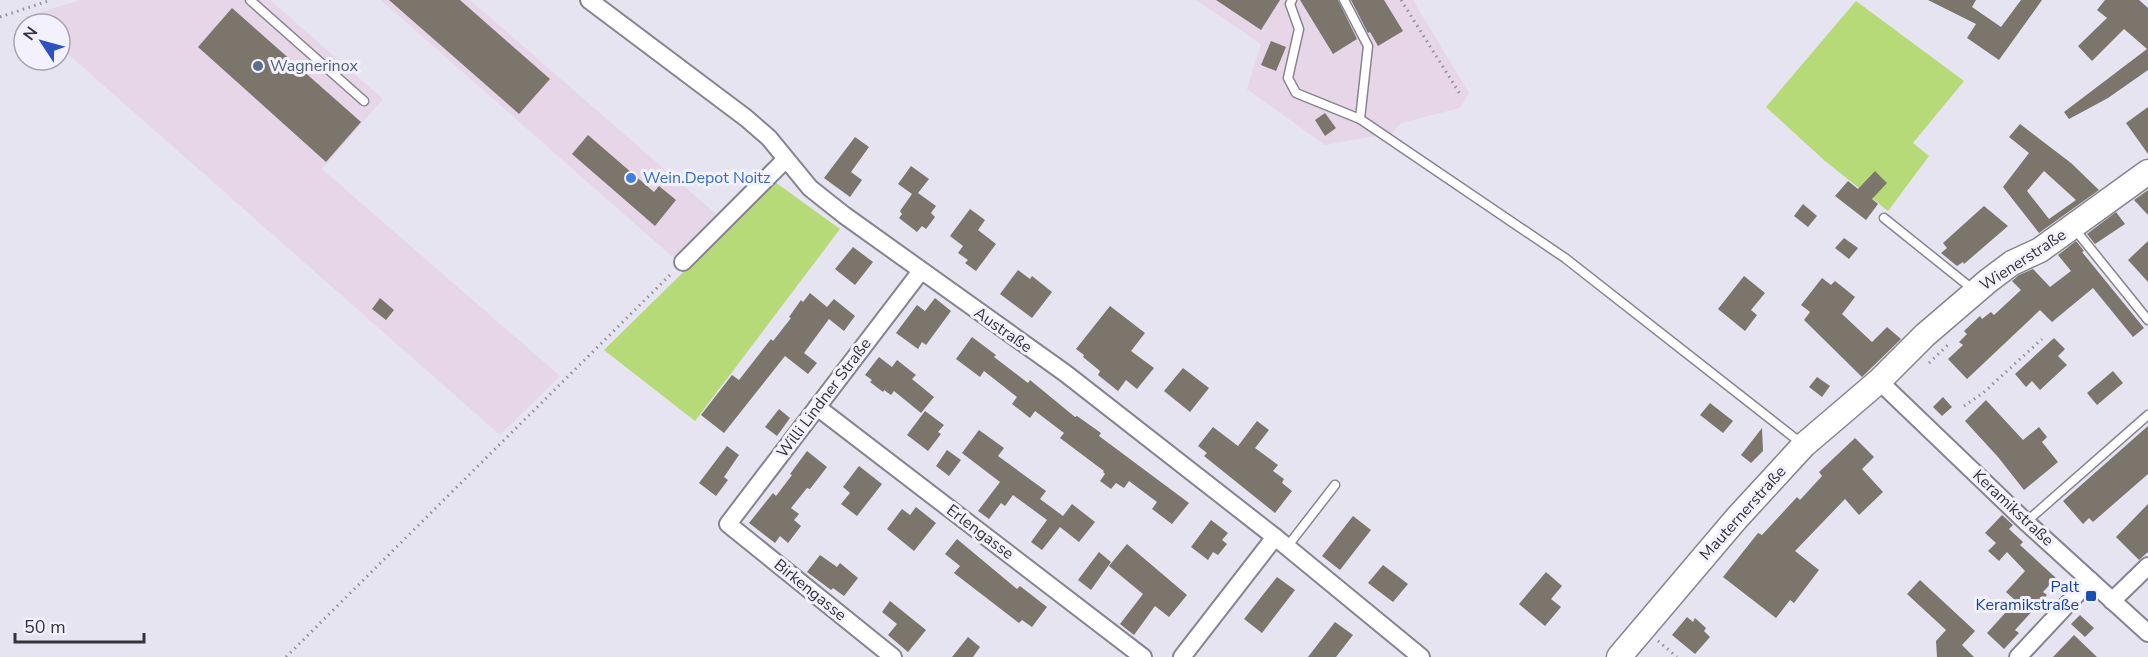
<svg xmlns="http://www.w3.org/2000/svg" width="2148" height="657" font-family="'Nunito Sans',sans-serif">
<style>
.commercial{fill:#e6d6e8}
.green{fill:#b7da79}
.building{fill:#7c756c;fill-rule:evenodd}
.lines{fill:none;stroke-linecap:round;stroke-linejoin:round}
.lane-casing{stroke:#868490;stroke-width:11}
.street-casing{stroke:#868490;stroke-width:20}
.secondary-casing{stroke:#868490;stroke-width:27}
.path{stroke:#919099;stroke-width:3;stroke-dasharray:1.5 4.5;stroke-linecap:butt}
.lane{stroke:#fff;stroke-width:8}
.street{stroke:#fff;stroke-width:16}
.secondary{stroke:#fff;stroke-width:24}
.service-dot{fill:#5c6f8a;stroke:#f3f1fe;stroke-width:2}
.shop-dot{fill:#3f7fe0;stroke:#f3f1fe;stroke-width:2}
.transit-dot{fill:#1a4fb4;stroke:#f3f1fe;stroke-width:2}
.labels{text-anchor:middle;dominant-baseline:central;stroke-width:6;stroke-linejoin:round;paint-order:stroke}
.service-label{font-size:16px;fill:#4e5e75;stroke:#f3f1fe;text-anchor:start}
.shop-label{font-size:16px;fill:#366cbe;stroke:#f3f1fe;text-anchor:start}
.street-label{font-size:16px;fill:#353439;stroke:#f3f1fe}
.transit-label{font-size:16px;fill:#164399;stroke:#f3f1fe;text-anchor:end}
</style>
<rect width="100%" height="100%" fill="#e5e4f0"/>
<g class="commercial">
<path d="M80,0H270L383,99L322,169L560,376L500,435L60,47V24H34L25,17Z"/>
<path d="M381,0H470L717,215L676,260Z"/>
<path d="M1196,0H1413L1469,93L1460,108L1401,123L1385,142L1376,136L1325,145L1247,89L1261,44Z"/>
</g>
<g class="green">
<path d="M1856,1L1964,81L1913,143L1929,156L1888,211L1825,161L1766,107Z"/>
<path d="M775,182L840,229L695,421L604,350Z"/>
</g>
<g class="building">
<path d="M389,0H460L550,79L519,114Z"/>
<path d="M1216,0H1280L1261,30Z"/>
<path d="M1300,0H1338L1357,39L1333,54Z"/>
<path d="M1351,0H1384L1403,31L1378,46L1370,32L1368,33Z"/>
<path d="M1928,0H1976L1972,7L2001,27L2021,0H2042L1999,60L1967,38L1976,24Z"/>
<path d="M2105,0H2139L2148,8V70L2108,98L2069,119L2064,112L2147,49L2124,29L2092,61L2078,46L2107,18L2097,10Z"/>
<path d="M232,8L361,122L326,162L198,47Z"/>
<path d="M1271,41L1286,47L1276,71L1261,65Z"/>
<path d="M2148,107V154L2126,123Z"/>
<path d="M1325,113L1336,128L1325,136L1315,120Z"/>
<path d="M2020,124L2071,163L2099,190L2039,233L2003,187L2029,153L2009,137ZM2044,171L2076,200L2049,219L2027,191Z"/>
<path d="M588,135L654,192L659,186L676,200L655,226L572,154Z"/>
<path d="M855,137L869,147L851,172L862,180L850,197L824,178Z"/>
<path d="M911,166L929,179L918,193L936,206L931,213L935,217L926,229L922,226L917,232L899,218L902,214L900,211L912,194L898,184Z"/>
<path d="M1875,171L1887,183L1872,199L1878,204L1866,220L1835,196L1848,181L1858,189Z"/>
<path d="M2148,190V215L2134,200Z"/>
<path d="M1803,204L1817,216L1808,227L1794,216Z"/>
<path d="M1984,206L2008,226L1964,264L1963,262L1957,266L1941,253L1947,248L1943,243Z"/>
<path d="M970,209L985,220L978,230L996,244L976,271L965,263L968,260L958,253L963,246L950,236Z"/>
<path d="M2116,212L2125,224L2095,244L2087,234Z"/>
<path d="M1844,238L1858,248L1849,259L1835,248Z"/>
<path d="M2076,241L2084,251L2082,252L2144,328L2133,337L2093,288L2052,322L2040,310L1967,379L1948,359L1963,345L1959,342L1967,334L1964,331L1980,316L1982,319L1991,312L1994,315L2021,290L2012,281L2019,275L2033,269L2050,287L2071,271L2058,255Z"/>
<path d="M2148,241V282L2128,260Z"/>
<path d="M853,247L873,262L855,285L835,269Z"/>
<path d="M1018,270L1030,279L1032,276L1052,292L1032,318L1000,294Z"/>
<path d="M1744,276L1765,293L1751,310L1757,315L1745,331L1718,309Z"/>
<path d="M1822,278L1831,285L1835,281L1855,297L1842,314L1872,342L1887,327L1901,339L1862,377L1804,320L1810,312L1801,305Z"/>
<path d="M810,293L827,307L834,299L855,316L844,331L829,319L804,353L817,363L808,374L785,356L724,433L701,415L732,375L739,380L771,339L773,341L791,318L789,317L801,300L803,302Z"/>
<path d="M380,298L394,310L386,320L372,309Z"/>
<path d="M935,298L951,311L926,345L922,342L918,349L896,333L917,305L925,311Z"/>
<path d="M1110,306L1145,333L1131,351L1154,368L1137,389L1126,380L1118,391L1098,375L1100,371L1083,357L1084,355L1076,349Z"/>
<path d="M972,337L996,355L994,357L1028,383L1030,380L1075,417L1077,416L1101,433L1099,436L1189,503L1172,524L1152,509L1157,502L1129,481L1124,488L1116,483L1111,489L1100,481L1105,474L1103,472L1104,471L1060,438L1064,433L1035,411L1030,418L1012,404L1017,397L984,371L980,377L956,359Z"/>
<path d="M2054,338L2065,349L2058,356L2067,365L2040,390L2032,381L2026,387L2015,374Z"/>
<path d="M879,357L892,367L897,360L916,375L912,379L934,397L921,413L894,391L891,395L884,390L883,392L870,382L872,380L865,375Z"/>
<path d="M1183,368L1209,388L1190,412L1164,391Z"/>
<path d="M2113,371L2123,383L2097,405L2087,393Z"/>
<path d="M1817,377L1830,386L1822,397L1809,387Z"/>
<path d="M1943,397L1952,407L1942,416L1933,407Z"/>
<path d="M1986,400L2023,440L2039,427L2047,437L2042,442L2058,462L2024,490L1998,457L1965,421Z"/>
<path d="M1710,403L1733,421L1723,433L1700,415Z"/>
<path d="M779,409L790,418L777,436L765,427Z"/>
<path d="M925,411L944,425L938,432L941,434L928,451L907,435Z"/>
<path d="M1257,421L1269,430L1255,448L1278,465L1273,471L1284,479L1282,483L1292,491L1275,513L1204,456L1207,453L1198,446L1213,427L1238,446Z"/>
<path d="M2148,426V474L2093,522L2089,518L2083,524L2063,501Z"/>
<path d="M1762,428L1763,451L1751,463L1741,455Z"/>
<path d="M979,430L1004,448L998,456L1046,491L1040,499L1063,516L1072,504L1095,522L1079,542L1060,527L1042,550L1031,542L1047,520L1013,495L1005,506L1001,503L989,519L978,511L1000,482L962,453Z"/>
<path d="M1855,438L1874,457L1862,469L1883,492L1859,515L1845,499L1795,551L1819,570L1794,603L1790,600L1776,618L1723,577L1758,533L1762,535L1797,497L1800,500L1822,476L1819,472Z"/>
<path d="M727,446L739,455L724,477L728,480L716,496L699,483Z"/>
<path d="M947,450L961,460L949,476L936,466Z"/>
<path d="M807,451L827,467L810,489L807,488L791,508L799,514L794,520L801,526L788,543L780,536L775,543L749,523L773,493L776,496L792,475L790,474Z"/>
<path d="M859,466L882,484L857,516L841,504L850,493L843,487Z"/>
<path d="M2148,504V552L2139,560L2116,537Z"/>
<path d="M916,507L936,523L914,551L887,529L902,509L910,515Z"/>
<path d="M2002,515L2013,525L2009,529L2023,542L2020,545L2056,578L2043,592L2047,595L2015,630L2019,633L2004,649L1987,633L2016,601L2006,592L2025,571L2007,552L1999,561L1988,551L1996,543L1985,533Z"/>
<path d="M1353,516L1371,530L1340,570L1322,556Z"/>
<path d="M1211,520L1228,533L1222,540L1227,544L1218,555L1213,552L1208,560L1191,547Z"/>
<path d="M957,539L1017,589L1020,586L1047,607L1032,627L1022,620L1019,623L954,573L960,566L945,554Z"/>
<path d="M1127,544L1187,595L1169,617L1155,606L1134,635L1120,624L1143,594L1109,566Z"/>
<path d="M1099,552L1111,562L1091,590L1078,580Z"/>
<path d="M820,555L837,567L840,563L858,578L844,596L833,588L831,590L807,572Z"/>
<path d="M1383,565L1408,584L1393,602L1368,583Z"/>
<path d="M1546,572L1562,586L1551,599L1561,607L1545,626L1519,604Z"/>
<path d="M1277,577L1295,590L1262,633L1244,619Z"/>
<path d="M1920,580L1975,631L1962,645L1974,657H1937L1936,641L1946,630L1907,594Z"/>
<path d="M890,601L926,630L908,652L888,635L897,624L882,612Z"/>
<path d="M2080,615L2094,628L2085,637L2071,624Z"/>
<path d="M1687,617L1693,622L1695,618L1706,628L1704,631L1710,637L1695,654L1672,635Z"/>
<path d="M1335,622L1353,635L1336,657H1308Z"/>
<path d="M2074,635L2097,657H2053Z"/>
<path d="M968,637L980,647L973,657H952Z"/>
</g>
<g class="lines">
<g class="lane-casing">
<g id="lane">
<path d="M250,0L364,101"/>
<path d="M1292,0L1290,4L1299,29L1288,78L1296,93L1360,119"/>
<path d="M1344,0L1368,46L1360,119L1565,258L1801,443"/>
<path d="M1884,218L1975,291"/>
<path d="M2073,227L2148,320"/>
<path d="M2026,522L2148,415"/>
<path d="M1287,547L1335,485"/>
</g>
</g>
<g class="street-casing">
<g id="street">
<path d="M589,0L746,118L769,138L810,188L844,215L1065,373L1275,537L1421,657"/>
<path d="M683,262L785,160"/>
<path d="M1879,381L2026,522L2148,633"/>
<path d="M817,407L1143,657"/>
<path d="M2112,601L2148,566"/>
<path d="M893,657L728,524L921,271"/>
<path d="M1182,657L1275,537"/>
<path d="M2018,657L2090,580"/>
</g>
</g>
<g class="secondary-casing">
<path id="secondary" d="M1619,657L1736,519L1804,445L1879,381L1925,335L1988,281L2012,263L2040,250L2148,172"/>
</g>
<g class="path">
<path d="M1401,0L1460,94"/>
<path d="M0,17L51,0"/>
<path d="M1929,363L1950,343"/>
<path d="M1964,406L1983,393L2042,339"/>
<path d="M1658,641L1677,657"/>
<path d="M286,657L671,274"/>
</g>
<use href="#lane" class="lane"/>
<use href="#street" class="street"/>
<use href="#secondary" class="secondary"/>
</g>
<circle class="service-dot" cx="258" cy="66" r="6"/>
<circle class="shop-dot" cx="631" cy="178" r="6"/>
<rect class="transit-dot" x="2085" y="590" width="12" height="12" rx="3"/>
<g class="labels">
<g class="service-label">
<text x="270" y="66">Wagnerinox</text>
</g>
<g class="shop-label">
<text x="643" y="178">Wein.Depot Noitz</text>
</g>
<g class="street-label">
<text transform="translate(2023 260) rotate(-33)">Wienerstraße</text>
<text transform="translate(1003 330) rotate(35)">Austraße</text>
<text transform="translate(824 398) rotate(-53)">Willi Lindner Straße</text>
<text transform="translate(2013 508) rotate(43)">Keramikstraße</text>
<text transform="translate(1743 513) rotate(-48)">Mauternerstraße</text>
<text transform="translate(980 532) rotate(37)">Erlengasse</text>
<text transform="translate(810 590) rotate(39)">Birkengasse</text>
</g>
<g class="transit-label">
<text x="2079" y="587">Palt<tspan x="2079" dy="18">Keramikstraße</tspan></text>
</g>
</g>
<g transform="translate(42 42) rotate(306)"><circle r="28" fill="#f3f1fe" stroke="#a7a5af" stroke-width="1.5"/>
<path d="M0-4.5L10 22L0 15L-10 22Z" fill="#2d51c1"/>
<text y="-9" font-size="16" font-weight="bold" text-anchor="middle" fill="#353439">N</text>
</g>
<path d="M15 633v9h129v-9" fill="none" stroke="#353439" stroke-width="3"/>
<text x="24" y="633" font-size="18" fill="#353439" stroke="#f3f1fe" stroke-width="4.5" paint-order="stroke">50 m</text>
</svg>
